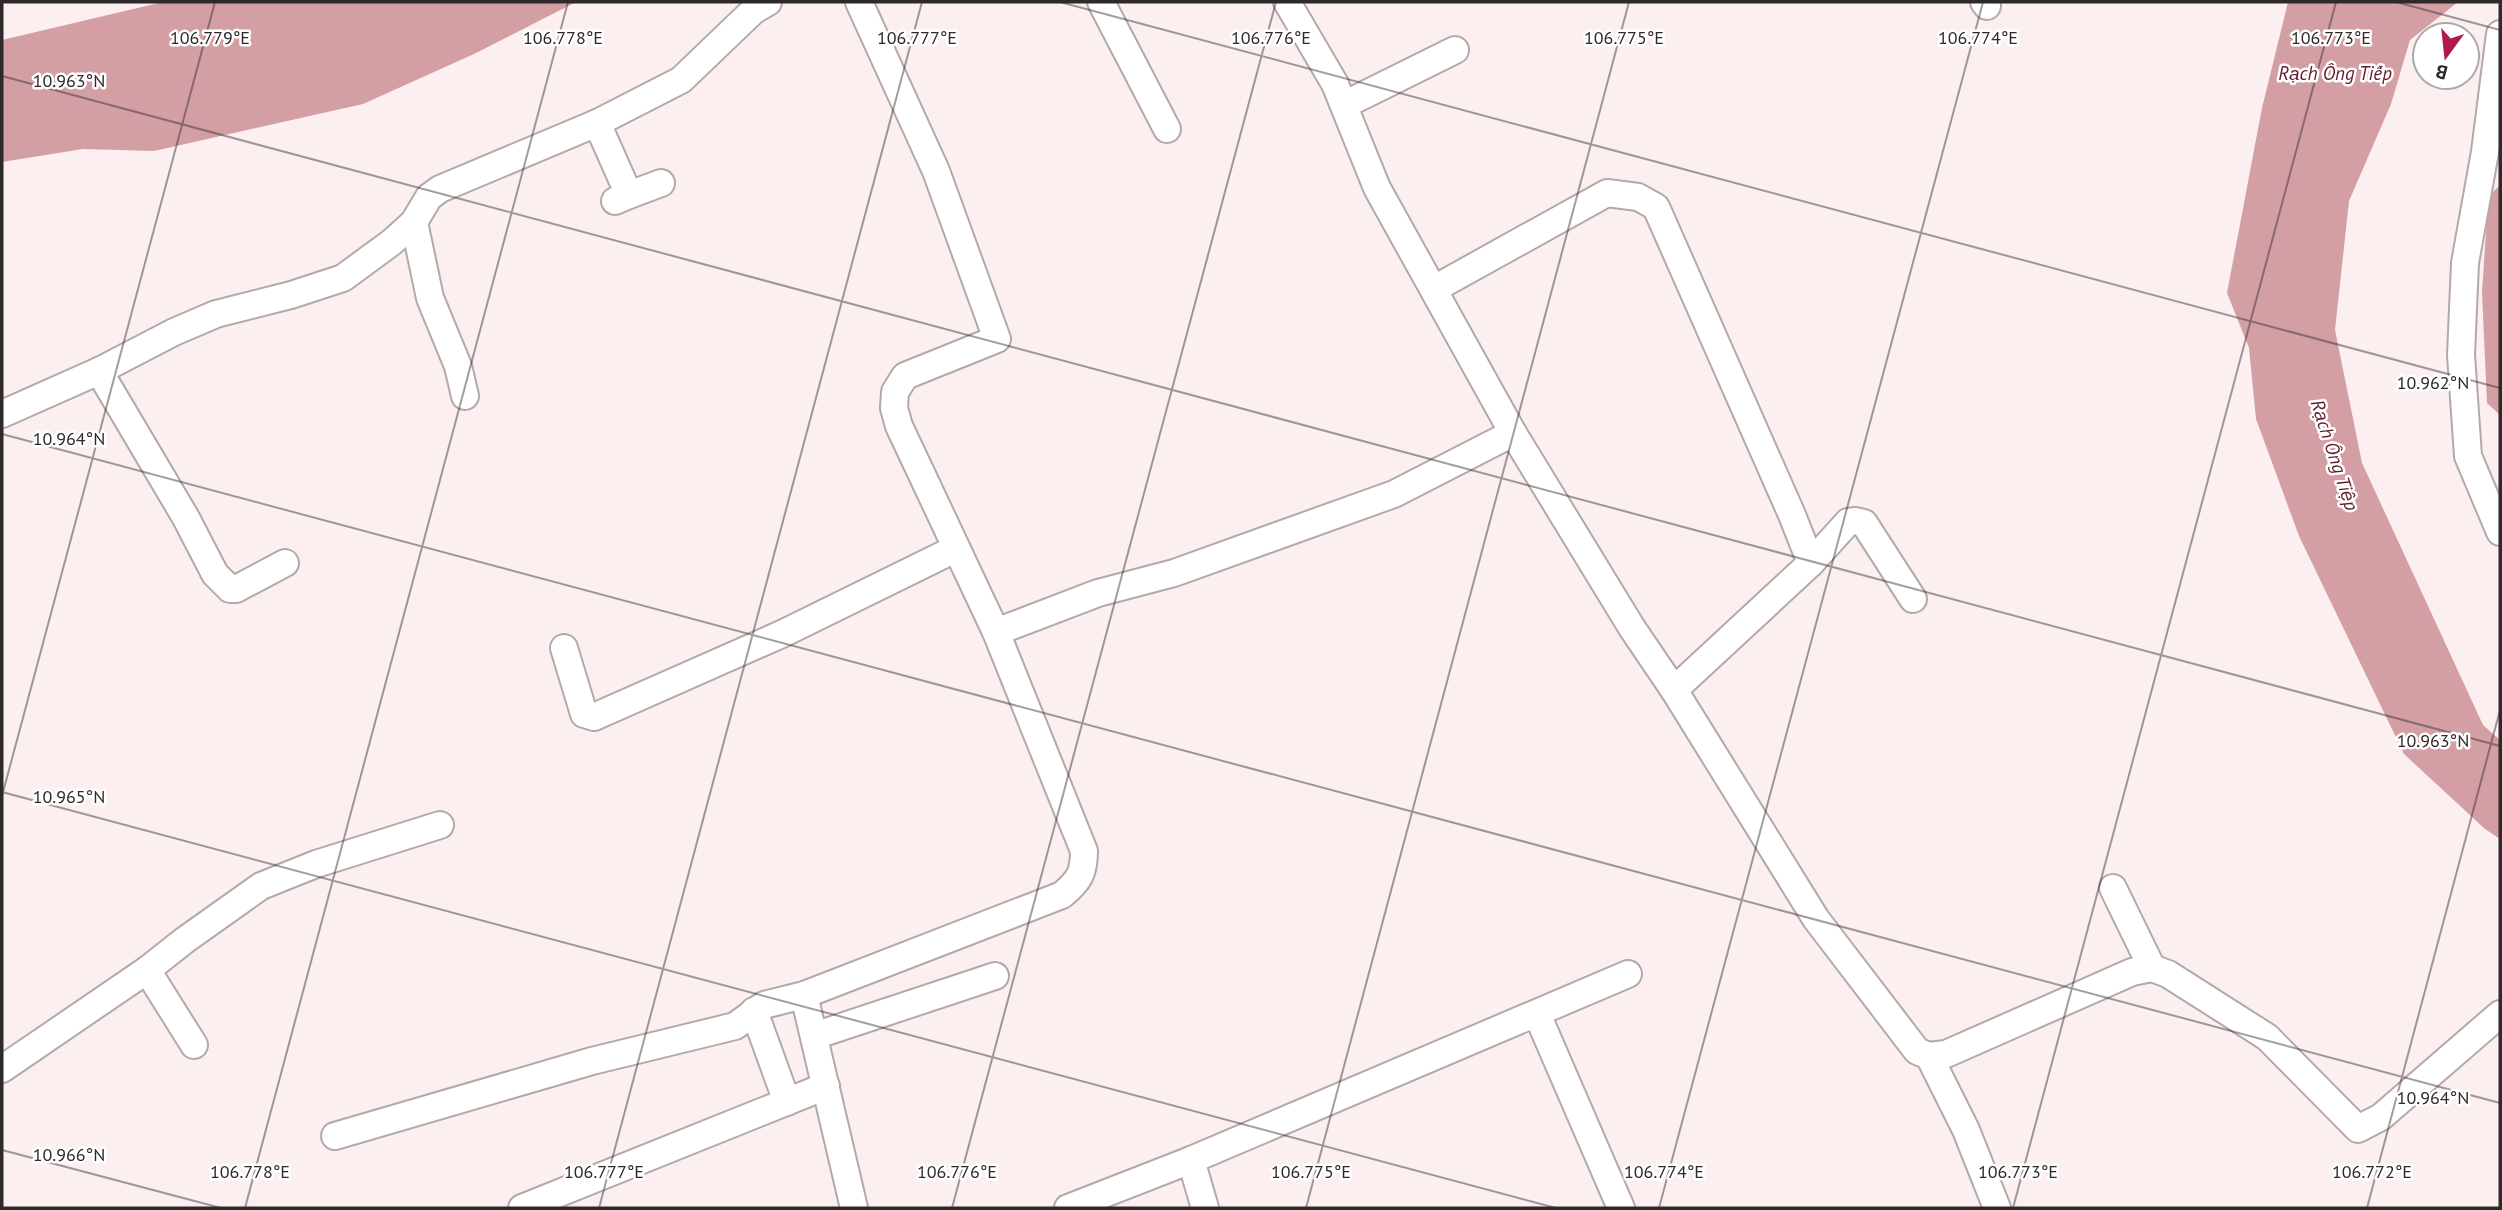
<svg xmlns="http://www.w3.org/2000/svg" width="2502" height="1210" font-family="'PT Sans',sans-serif">
<style>
.water{fill:#d49ea5}
.lines{fill:none;stroke-linecap:round;stroke-linejoin:round}
.minor-casing{stroke:#b5a8a9;stroke-width:30}
.minor{stroke:#fff;stroke-width:26}
.ticks{fill:none;stroke:#2e292a;stroke-width:2;stroke-opacity:0.45}
.labels{text-anchor:middle;dominant-baseline:central;stroke-width:5;stroke-linejoin:round;paint-order:stroke}
.water-label{font-size:19px;font-style:italic;fill:#5e1d2c;stroke:#fff}
.ticks-label{font-size:18px;text-anchor:middle;fill:#2e292a;stroke:#fff;stroke-width:5;stroke-linejoin:round;paint-order:stroke}
</style>
<rect width="100%" height="100%" fill="#fceff0"/>
<g class="water">
<path d="M163,2H576L474,54L363,104L154,151L83,149L2,162V40Z"/>
<path d="M2288,2H2458L2410,40L2391,104L2349,201L2335,330L2362,463L2483,725L2500,740V839L2485,829L2404,754L2299,536L2256,419L2249,348L2227,293L2262,108Z"/>
<path d="M2500,185V415L2487,403L2482,292L2487,217L2490,195Z"/>
</g>
<g class="lines">
<g class="minor-casing">
<g id="minor">
<path d="M1101,2L1167,129"/>
<path d="M1287,2L1335,84L1377,188L1513,433L1632,628L1674,690L1816,919L1917,1051L1929,1056L1946,1054L2132,972L2152,968L2168,974L2267,1037L2358,1129L2381,1117L2500,1014"/>
<path d="M1984,2L1987,6"/>
<path d="M1344,105L1455,50"/>
<path d="M597,123L629,195L615,201"/>
<path d="M629,195L661,183"/>
<path d="M414,222L430,298L458,366L465,396"/>
<path d="M1434,289L1607,193L1638,197L1656,207L1792,515L1811,563L1674,690"/>
<path d="M99,371L186,518L215,574L230,589H236L285,563"/>
<path d="M2,414L99,371L174,332L216,314L291,295L343,278L392,242L414,222L429,197L440,189L597,123L681,80L753,11L768,2"/>
<path d="M2500,532L2468,456L2461,355L2465,263L2485,152L2500,34"/>
<path d="M1811,563L1848,522L1856,521L1864,523L1913,599"/>
<path d="M996,632L1098,593L1174,573L1394,494L1513,433"/>
<path d="M564,648L584,714L594,717L784,633L955,549"/>
<path d="M2113,888L2152,968"/>
<path d="M147,970L194,1045"/>
<path d="M804,995L854,1208"/>
<path d="M754,1011L787,1102"/>
<path d="M1537,1014L1621,1208"/>
<path d="M814,1036L995,976"/>
<path d="M1929,1056L1966,1130L1997,1208"/>
<path d="M2,1069L147,970L185,940L261,886L316,864L440,825"/>
<path d="M335,1136L592,1061L735,1026L764,1005L804,995L1062,895C1079,881 1084,873 1084,851L996,632L899,426L894,408L895,392L905,376L997,339L936,171L859,2"/>
<path d="M1191,1160L1205,1208"/>
<path d="M522,1208L826,1086"/>
<path d="M1068,1208L1191,1160L1628,974"/>
</g>
</g>
<use href="#minor" class="minor"/>
</g>
<path class="ticks" d="M1060,2L2500,388M2396,2L2500,30M2,76L2500,746M2,434L2500,1103M2,792L1556,1208M2,796L215,2M2,1150L221,1208M245,1208L568,2M599,1208L922,2M952,1208L1276,2M1306,1208L1629,2M1659,1208L1983,2M2013,1208L2336,2M2367,1208L2500,710"/>
<g class="labels">
<g class="water-label">
<text x="2335" y="73">Rạch Ông Tiếp</text>
<text transform="translate(2335 455) rotate(72)">Rạch Ông Tiệp</text>
</g>
</g>
<g class="ticks-label">
<text x="210" y="44">106.779°E</text>
<text x="563" y="44">106.778°E</text>
<text x="917" y="44">106.777°E</text>
<text x="1271" y="44">106.776°E</text>
<text x="1624" y="44">106.775°E</text>
<text x="2331" y="44">106.773°E</text>
<text x="1978" y="44">106.774°E</text>
<text x="69" y="87">10.963°N</text>
<text x="2433" y="389">10.962°N</text>
<text x="69" y="445">10.964°N</text>
<text x="2433" y="747">10.963°N</text>
<text x="69" y="803">10.965°N</text>
<text x="2433" y="1104">10.964°N</text>
<text x="69" y="1161">10.966°N</text>
<text x="250" y="1178">106.778°E</text>
<text x="604" y="1178">106.777°E</text>
<text x="957" y="1178">106.776°E</text>
<text x="1311" y="1178">106.775°E</text>
<text x="1664" y="1178">106.774°E</text>
<text x="2018" y="1178">106.773°E</text>
<text x="2372" y="1178">106.772°E</text>
</g>
<rect width="2502" height="1210" fill="none" stroke="#2e292a" stroke-width="7"/>
<g transform="translate(2446 56) rotate(195)"><circle r="33" fill="#ffffff" stroke="#aba9aa" stroke-width="2"/>
<path d="M0-5L12 26L0 18L-12 26Z" fill="#ae1b49"/>
<text y="-10" font-size="19" font-weight="bold" text-anchor="middle" fill="#2e292a">B</text>
</g>
</svg>
